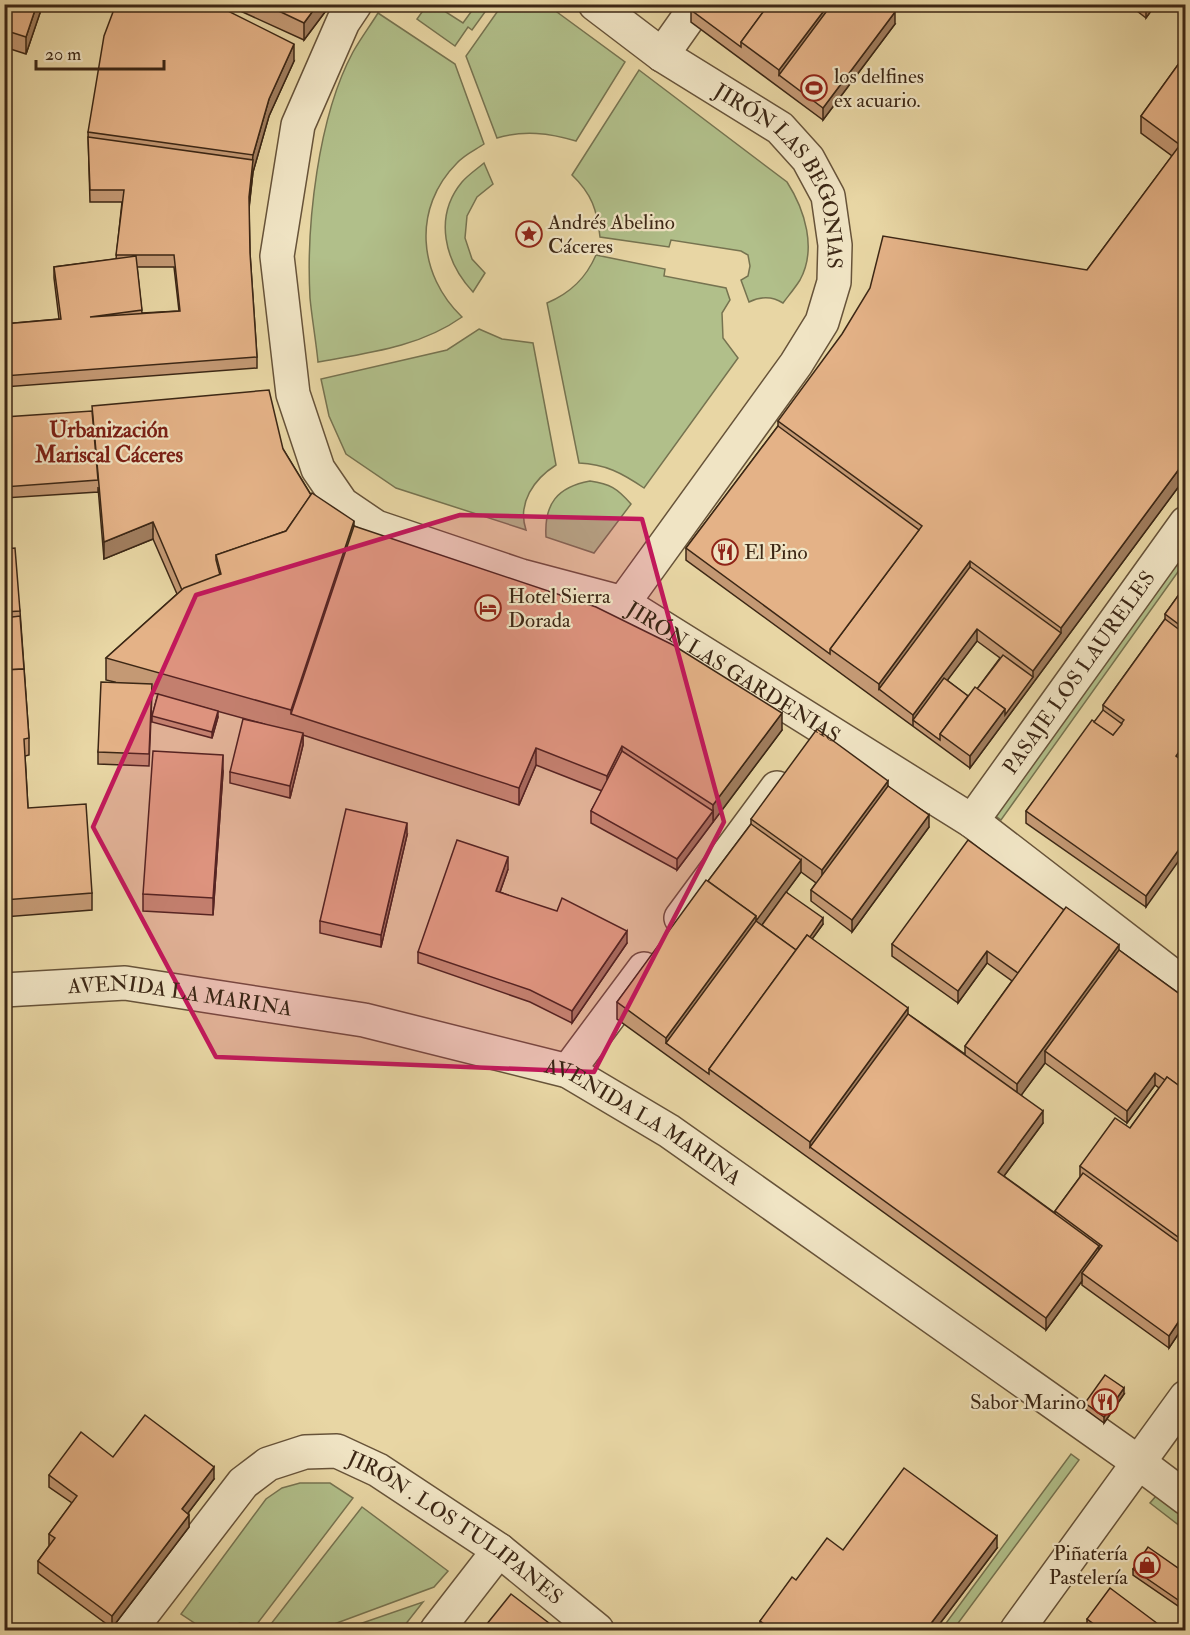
<svg xmlns="http://www.w3.org/2000/svg" width="1190" height="1635" font-family="'IM FELL Double Pica',serif">
<style>
.green{fill:#b1bf8a;stroke:#767350;stroke-width:1.5}
.lines{fill:none;stroke-linecap:round;stroke-linejoin:round}
.minor-casing{stroke:#675339;stroke-width:36}
.minor{stroke:#f0e4c4;stroke-width:33}
.wall{fill:#c49974;stroke:#3c2715;stroke-width:1.5;fill-rule:evenodd}
.shaded-wall{fill:#a07d5e;stroke:#3c2715;stroke-width:1.5}
.building{fill:#e4b287;stroke:#3c2715;stroke-width:1.5}
.marked{fill:#c2185b;fill-opacity:0.2;stroke:#c2185b;stroke-width:4.5;stroke-linejoin:round}
.labels{text-anchor:middle;dominant-baseline:central;stroke-width:4.5;stroke-linejoin:round;paint-order:stroke}
.poi-label{font-size:21px;fill:#3c2715;stroke:#f0e4c4;text-anchor:start}
.street-label{font-size:21px;fill:#3c2715;stroke:#f0e4c4}
.neighbourhood-label{font-size:22px;font-weight:bold;fill:#7a1f14;stroke:#f0e4c4}
</style>
<rect width="100%" height="100%" fill="#e8d6a4"/>
<filter id="stains"><feTurbulence type="fractalNoise" baseFrequency=".00333" numOctaves="4"/><feColorMatrix values="0 0 0 0 .2 0 0 0 0 .09 0 0 0 0 .02 0 0 0 .5 -.17"/></filter>
<radialGradient id="worn" r=".72"><stop offset=".6" stop-color="#630" stop-opacity="0"/><stop offset="1" stop-color="#630" stop-opacity=".3"/></radialGradient>
<g class="green">
<path d="M546,4L625,62L576,141C549,133 524,130 497,138L466,56L502,5Z"/>
<path d="M427,5H435L463,23L476,5H490L472,30L468,27L455,46L417,19Z"/>
<path d="M378,13L455,64L484,144C475,150 464,155 457,163C412,208 418,275 462,317C420,347 368,353 318,362C316,341 312,319 310,298C306,225 318,117 353,52C361,38 370,26 378,13Z"/>
<path d="M639,70L787,182C805,210 817,249 800,280C795,288 789,295 783,303C772,296 761,296 749,302L741,280L748,276L750,266L748,255L741,251L671,240L669,247L600,237C597,210 592,194 572,175Z"/>
<path d="M484,163L493,184L477,197L467,216L465,238L472,259L485,273L473,292C445,262 433,217 462,182C468,175 477,169 484,163Z"/>
<path d="M596,255L665,269L664,276L726,288L730,300L722,313L723,338L738,358L644,488C622,473 605,464 579,463L547,303C571,293 586,278 596,255Z"/>
<path d="M479,329L502,339L533,343L556,465C534,479 517,503 526,530L396,488L346,454L329,416L321,379L447,350Z"/>
<path d="M590,481C610,484 617,488 631,504L594,553L546,537C544,504 557,487 590,481Z"/>
<path d="M1185,546V562L1001,820L993,814Z"/>
<path d="M1071,1454L1079,1460L953,1630H941Z"/>
<path d="M300,1483H330L353,1498L257,1624L240,1623L221,1630H205L181,1614L266,1499L282,1488Z"/>
<path d="M1156,1496L1185,1519V1530L1150,1503Z"/>
<path d="M362,1507L448,1571L434,1587L318,1630L267,1629Z"/>
<path d="M423,1602L401,1630H342Z"/>
</g>
<g class="lines">
<g class="minor-casing">
<g id="minor">
<path id="s1" d="M355,4L343,22L298,125L277,256L293,394L318,469L342,504L376,527L521,576L623,603L972,821L1186,986"/>
<path id="s2" d="M595,4L662,55L780,128L808,159L828,196L835,245L834,282L822,322L796,364L623,603"/>
<path d="M662,55L698,4"/>
<path id="s3" d="M972,821L1186,523"/>
<path d="M681,918L777,788"/>
<path id="s4" d="M4,990L125,983L364,1020L568,1071L669,1131L1138,1462L1186,1498"/>
<path d="M568,1071L644,969"/>
<path id="s5" d="M130,1630L243,1483L268,1464L305,1452L337,1451L378,1470L499,1550L597,1630"/>
<path d="M437,1630L499,1550"/>
<path d="M1017,1630L1186,1397"/>
</g>
</g>
<use href="#minor" class="minor"/>
</g>
<g class="wall">
<path d="M4,4H43L26,54L4,47Z"/>
<path d="M225,4H331L304,40Z"/>
<path d="M1128,4H1156L1146,18Z"/>
<path d="M1173,4H1185V14Z"/>
<path d="M691,10L895,24L823,120L691,22Z"/>
<path d="M1185,55V478L970,768L686,560V548L778,426V421L1087,270L1172,156L1141,133V116ZM977,641L1000,658L977,689L968,696L947,680Z"/>
<path d="M294,61L269,116L253,172L249,207L250,253L257,357V368L4,387V324L59,319L54,278V267L116,259L122,202H90L88,132ZM137,267H174L179,311L142,313Z"/>
<path d="M4,417L283,449L311,495L354,526L782,730L677,870L591,823V811L602,791L536,765L519,805L303,735V745L290,798L230,783V772L264,724L173,699L218,717L212,738L152,722V716L158,694L152,693L149,766L98,764V752L115,682L106,680V658L177,594L153,539L104,559L98,487V492L4,498Z"/>
<path d="M4,549L20,611L29,738V755L25,756L28,808L92,893V910L4,917Z"/>
<path d="M1185,586V755L1182,760L1146,907L1026,823V811L1103,711V705L1165,619V614Z"/>
<path d="M223,772L213,915L143,911V894Z"/>
<path d="M888,786L929,827L852,932L811,901V890L816,883L801,872L786,892L823,924L812,939L908,1014L965,1054V1046L1012,981L987,963L958,1003L892,956V944L1119,950L1185,998V1324L1169,1348L1082,1285V1281L1046,1330L617,1019V1002L751,824V819ZM1045,1063L1127,1123L1155,1085L1159,1088L1130,1128L1080,1166V1177L1055,1211V1213L1004,1176L1043,1123L1021,1095Z"/>
<path d="M407,835L381,947L320,933V921Z"/>
<path d="M508,869L500,892L627,943L572,1023L530,1002L418,963V952Z"/>
<path d="M1124,1394L1104,1423L1085,1409V1403Z"/>
<path d="M113,1457L214,1479L188,1513L189,1527L112,1628L38,1573V1561L49,1546V1534L72,1503L49,1487V1475Z"/>
<path d="M997,1548L935,1630H760V1621L796,1580L843,1550Z"/>
<path d="M1133,1569L1185,1573L1184,1610L1133,1575Z"/>
<path d="M1087,1619L1162,1630H1087Z"/>
</g>
<g class="shaded-wall">
<path d="M37,4H43L26,54V37Z"/>
<path d="M318,4H331L304,40V23Z"/>
<path d="M829,4H841L779,75V70Z"/>
<path d="M1146,4H1156L1146,18Z"/>
<path d="M895,12V24L823,120V108Z"/>
<path d="M294,44V61L269,116L253,172L249,209V197L253,155L269,99Z"/>
<path d="M1185,461V478L970,768V756L1005,709L1033,677V671L1061,633V628Z"/>
<path d="M354,521V543L291,714V710Z"/>
<path d="M153,522V539L104,559V542Z"/>
<path d="M970,561V578L879,689V684Z"/>
<path d="M977,629V641L916,722L913,720V726V715Z"/>
<path d="M218,711V717L212,738V732Z"/>
<path d="M782,713V730L713,822V805Z"/>
<path d="M303,733V745L290,798V786Z"/>
<path d="M1185,743V755L1176,768V756Z"/>
<path d="M622,746V763L607,793V776Z"/>
<path d="M536,748V765L519,805V788Z"/>
<path d="M223,755V772L213,915V898Z"/>
<path d="M888,781V798L822,887V870Z"/>
<path d="M713,811V822L677,870V859Z"/>
<path d="M929,815V827L852,932V920Z"/>
<path d="M407,823V835L381,947V935Z"/>
<path d="M1185,841V852L1146,907V896Z"/>
<path d="M508,857V869L496,903V891Z"/>
<path d="M801,860V872L672,1047L666,1043V1038L756,916Z"/>
<path d="M823,918V924L799,957L711,1071Z"/>
<path d="M627,931V943L572,1023V1011Z"/>
<path d="M1119,945V962L1045,1051V1063L1017,1101V1084Z"/>
<path d="M987,951V963L958,1003V991Z"/>
<path d="M908,1008V1025L810,1147V1142Z"/>
<path d="M1155,1073V1085L1127,1123V1111Z"/>
<path d="M1043,1111V1123L998,1184V1172Z"/>
<path d="M1099,1246V1258L1082,1273V1281L1046,1330V1318Z"/>
<path d="M1185,1312V1324L1169,1348V1336Z"/>
<path d="M1124,1388V1394L1104,1423V1417Z"/>
<path d="M214,1467V1479L182,1521V1509Z"/>
<path d="M189,1515V1527L112,1628V1616Z"/>
<path d="M997,1536V1548L935,1630H926Z"/>
</g>
<g class="building">
<path d="M4,4H37L26,37L4,30Z"/>
<path d="M116,4H214L294,44L269,99L253,155L88,132L104,36Z"/>
<path d="M264,4H318L304,23Z"/>
<path d="M695,4H769L741,42V47L691,10Z"/>
<path d="M769,4H829L779,70L741,42Z"/>
<path d="M832,4H885L895,12L823,108L779,75Z"/>
<path d="M1185,55V461L1061,628L970,561L879,684L830,649L922,526L778,421L842,334L870,288L883,236L1087,270L1180,145L1141,116Z"/>
<path d="M88,137L253,160L249,197L250,253L257,357L4,376V324L61,319L54,267L136,256L142,310L90,317L180,311L174,255H116L124,190H90Z"/>
<path d="M269,390L283,449L311,495L286,531L216,555V560L220,575L182,590L153,522L104,542L92,406Z"/>
<path d="M92,411L98,480L4,487V417Z"/>
<path d="M778,426L919,530L830,649V654L686,548Z"/>
<path d="M312,493L354,521L291,710L106,658L184,588L221,574L216,555L286,531Z"/>
<path d="M354,526L596,607L673,645L782,713L713,805L622,746L607,776L536,748L519,788L291,714Z"/>
<path d="M15,548L20,611L4,612V549Z"/>
<path d="M970,567L1061,633L1033,671L977,629L913,715L879,689Z"/>
<path d="M1185,586V629L1165,614Z"/>
<path d="M20,616L24,669L4,670V618Z"/>
<path d="M1165,619L1185,634V743L1176,756L1185,763V841L1146,896L1026,811L1092,720L1113,735L1124,720L1103,705Z"/>
<path d="M1003,655L1033,677L1005,715V709L977,689Z"/>
<path d="M24,669L29,738L24,739L28,808L86,804L92,893L4,900V670Z"/>
<path d="M944,678L968,696L940,734V740L913,720Z"/>
<path d="M101,682L152,684L149,754L98,752Z"/>
<path d="M975,687L1005,709L970,756L940,734Z"/>
<path d="M158,694L218,711L212,732L152,716Z"/>
<path d="M1103,710L1122,724L1113,735L1094,722Z"/>
<path d="M243,719L303,733L290,786L230,772Z"/>
<path d="M817,729L888,781L822,870L751,819Z"/>
<path d="M153,751L223,755L213,898L143,894Z"/>
<path d="M622,751L713,811L677,859L591,811Z"/>
<path d="M888,786L929,815L852,920L811,890Z"/>
<path d="M346,809L407,823L381,935L320,921Z"/>
<path d="M751,824L801,860L756,921V916L708,881Z"/>
<path d="M457,840L508,857L496,891L557,911L562,898L627,931L572,1011L530,990L418,952Z"/>
<path d="M968,840L1064,910L1018,973L987,951L958,991L892,944Z"/>
<path d="M706,880L756,916L666,1038L617,1002Z"/>
<path d="M786,892L823,918L810,937L807,935L796,950L762,925Z"/>
<path d="M1066,907L1119,945L1017,1084L965,1046Z"/>
<path d="M756,921L796,950L709,1069V1074L666,1043Z"/>
<path d="M807,935L908,1008L810,1142L709,1069Z"/>
<path d="M1119,950L1185,998V1090L1167,1077L1165,1080L1155,1073L1127,1111L1045,1051Z"/>
<path d="M908,1014L1043,1111L998,1172L1099,1246L1046,1318L810,1147Z"/>
<path d="M1167,1077L1185,1090V1242L1080,1166L1115,1118L1130,1128Z"/>
<path d="M1083,1173L1185,1247V1312L1169,1336L1082,1273L1102,1246L1055,1211Z"/>
<path d="M1105,1375L1124,1388L1104,1417L1085,1403Z"/>
<path d="M145,1415L214,1467L182,1509L189,1515L112,1616L38,1561L55,1538L49,1534L77,1496L49,1475L81,1432L113,1457Z"/>
<path d="M904,1468L997,1536L926,1630H772L760,1621L792,1577L796,1580L827,1538L843,1550Z"/>
<path d="M1148,1547L1185,1573V1602L1184,1604L1133,1569Z"/>
<path d="M1110,1588L1162,1627L1159,1630H1102L1087,1619Z"/>
<path d="M511,1594L558,1630H482Z"/>
</g>
<path class="marked" d="M460,515L642,519L724,822L594,1072L216,1057L93,827L196,595Z"/>
<defs>
<g id="stadium-ring" transform="scale(1.35)"><circle r="9.5" fill="#f0e4c4" stroke="#8f2418" stroke-width="1.5"/><path d="M0-5a6.5 5 0 1 0 0 10a6.5 5 0 1 0 0-10ZM-3.5-1.8h7v3.6h-7Z" fill="#8f2418"/></g>
<g id="sight-ring" transform="scale(1.35)"><circle r="9.5" fill="#f0e4c4" stroke="#8f2418" stroke-width="1.5"/><path d="M0-6L1.8-2.2L6-1.7L2.9 1.2L3.7 5.4L0 3.3L-3.7 5.4L-2.9 1.2L-6-1.7L-1.8-2.2Z" fill="#8f2418"/></g>
<g id="restaurant-ring" transform="scale(1.35)"><circle r="9.5" fill="#f0e4c4" stroke="#8f2418" stroke-width="1.5"/><path d="M-5-6h1v4h1v-4h1v4h1v-4h1v5L-1.5 .5V6h-2V.5L-5-1ZM5-6V6H3V1.5H1.5Q1.5-4 5-6Z" fill="#8f2418"/></g>
<g id="hotel-ring" transform="scale(1.35)"><circle r="9.5" fill="#f0e4c4" stroke="#8f2418" stroke-width="1.5"/><path d="M-6-4.5h1.5V1H6V5H4.5V3h-9V5H-6ZM-4 0a1.8 1.8 0 1 1 3.6 0ZM.5 0V-2.5h3Q6-2.5 6 0Z" fill="#8f2418"/></g>
<g id="shop-ring" transform="scale(1.35)"><circle r="9.5" fill="#f0e4c4" stroke="#8f2418" stroke-width="1.5"/><path d="M-5-2.5h2.3a2.7 3.5 0 0 1 5.4 0H5L5.5 6h-11ZM-1.5-2.5h3a1.5 2.3 0 0 0-3 0Z" fill="#8f2418"/></g>
</defs>
<g fill-rule="evenodd">
<use href="#stadium-ring" x="814" y="88"/>
<use href="#sight-ring" x="529" y="234"/>
<use href="#restaurant-ring" x="725" y="552"/>
<use href="#hotel-ring" x="488" y="608"/>
<use href="#restaurant-ring" x="1105" y="1402"/>
<use href="#shop-ring" x="1147" y="1565"/>
</g>
<g class="labels">
<g class="poi-label">
<text x="834" y="76">los delfines<tspan x="834" dy="24">ex acuario.</tspan></text>
<text x="548" y="222">Andrés Abelino<tspan x="548" dy="24">Cáceres</tspan></text>
<text x="744" y="552">El Pino</text>
<text x="508" y="596">Hotel Sierra<tspan x="508" dy="24">Dorada</tspan></text>
<text x="1086" y="1402" text-anchor="end">Sabor Marino</text>
<text x="1128" y="1553" text-anchor="end">Piñatería<tspan x="1128" dy="24">Pastelería</tspan></text>
</g>
<g class="street-label">
<text stroke="none"><textPath href="#s2" startOffset="264">JIRÓN LAS BEGONIAS</textPath></text>
<text stroke="none"><textPath href="#s3" startOffset="183">PASAJE LOS LAURELES</textPath></text>
<text stroke="none"><textPath href="#s1" startOffset="957">JIRÓN LAS GARDENIAS</textPath></text>
<text stroke="none"><textPath href="#s4" startOffset="177">AVENIDA LA MARINA</textPath></text>
<text stroke="none"><textPath href="#s4" startOffset="663">AVENIDA LA MARINA</textPath></text>
<text stroke="none"><textPath href="#s5" startOffset="429">JIRÓN . LOS TULIPANES</textPath></text>
</g>
<g class="neighbourhood-label">
<text x="109" y="430">Urbanización<tspan x="109" dy="25">Mariscal Cáceres</tspan></text>
</g>
</g>
<rect width="1190" height="1635" fill="none" stroke="#e8d6a4" stroke-width="24"/>
<rect x="6" y="6" width="1178" height="1623" fill="none" stroke="#3c2715" stroke-width="3"/>
<rect x="12" y="12" width="1166" height="1611" fill="none" stroke="#3c2715" stroke-width="1.5"/>
<path d="M36 60v9h128v-9" fill="none" stroke="#3c2715" stroke-width="3"/>
<text x="45" y="60" font-size="18" fill="#3c2715" stroke="#f0e4c4" stroke-width="4.5" paint-order="stroke">20 m</text>
<rect width="100%" height="100%" filter="url(#stains)"/>
<rect width="100%" height="100%" fill="url(#worn)"/>
</svg>
